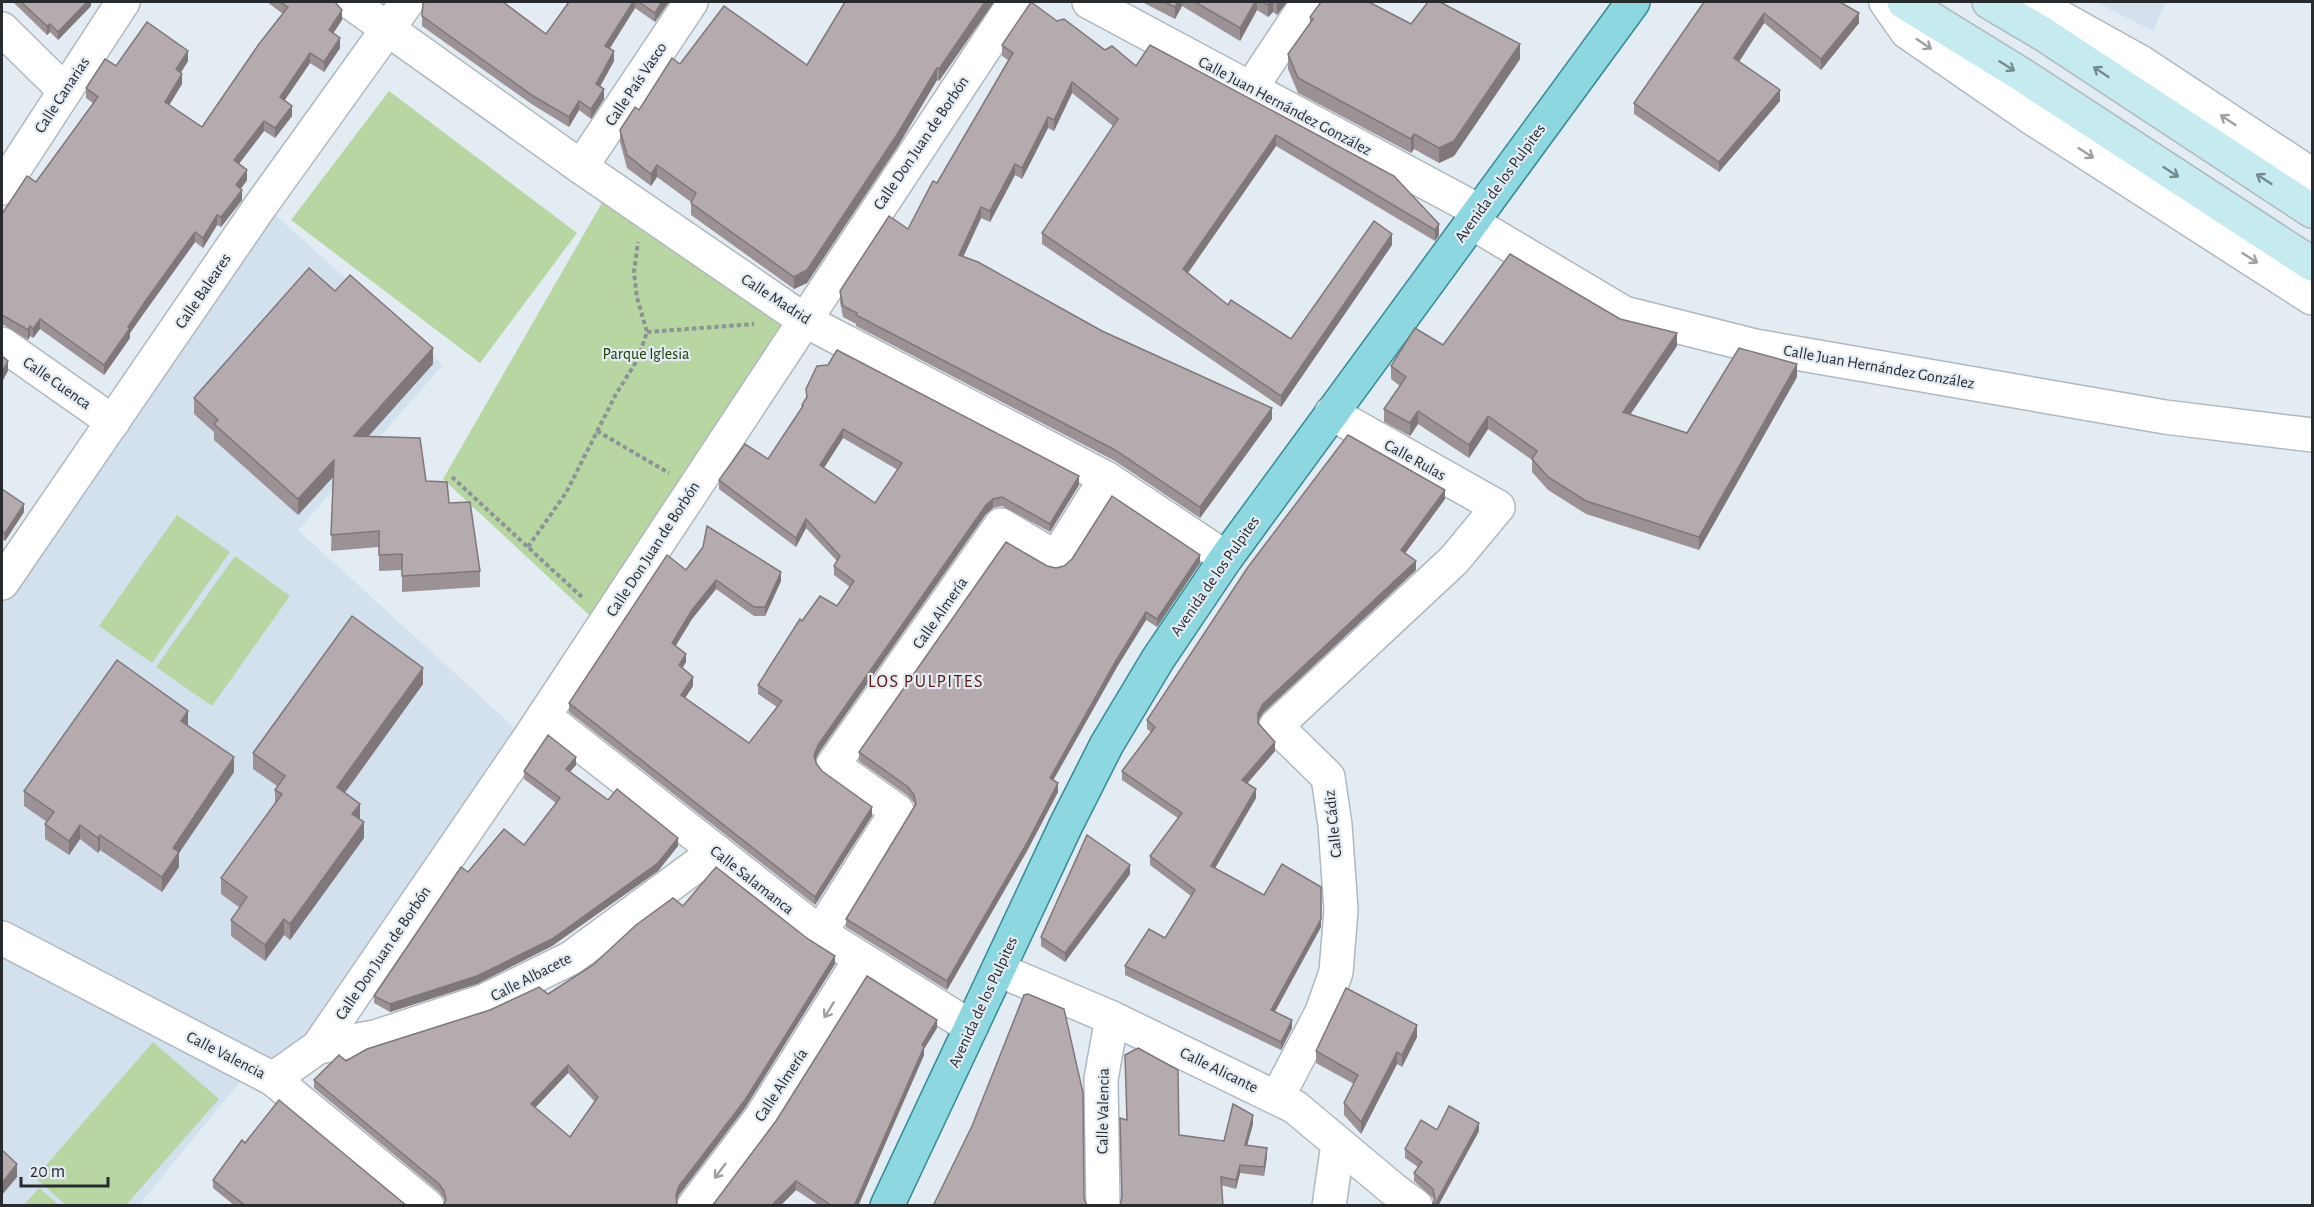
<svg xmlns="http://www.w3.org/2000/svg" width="2314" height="1207" font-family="'Alegreya Sans',sans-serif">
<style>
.built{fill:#d3e1ef}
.green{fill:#b8d6a2}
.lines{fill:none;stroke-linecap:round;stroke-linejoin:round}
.minor-casing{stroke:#b0b8bf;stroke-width:36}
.secondary-casing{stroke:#b0b8bf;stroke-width:36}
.primary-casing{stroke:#378a95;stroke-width:36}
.path{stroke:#8d9399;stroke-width:4;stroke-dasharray:4.5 3;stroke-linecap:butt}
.minor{stroke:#fff;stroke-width:33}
.secondary{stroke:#c5ebf0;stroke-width:33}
.primary{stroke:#8cd7e0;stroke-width:33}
.wall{fill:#9c9296;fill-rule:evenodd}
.shaded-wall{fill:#7f777a}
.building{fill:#b5aaae;stroke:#7f777a;stroke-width:1.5;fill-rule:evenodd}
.oneway{stroke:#9ea0a1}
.oneway2{stroke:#768b8f}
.labels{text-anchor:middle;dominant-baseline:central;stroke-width:4.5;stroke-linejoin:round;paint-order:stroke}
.street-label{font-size:16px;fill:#282b2e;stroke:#e3ebf3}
.park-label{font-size:16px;fill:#223e05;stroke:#e3ebf3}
.neighbourhood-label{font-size:18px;letter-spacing:1.5px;fill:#5c1912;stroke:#e3ebf3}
</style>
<rect width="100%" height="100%" fill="#e3ebf3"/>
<g class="built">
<path d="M2096,2H2166L2153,31Z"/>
<path d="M265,206L443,365L298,530L528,740L318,1047L251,1068L139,1205L2,1206V583Z"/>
</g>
<g class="green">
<path d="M389,91L577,233L480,363L291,220Z"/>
<path d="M611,187L804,320L602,627L443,479Z"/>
<path d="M177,515L230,552L152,663L99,626Z"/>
<path d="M235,556L290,596L212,706L156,667Z"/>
<path d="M153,1042L219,1099L126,1205H66L35,1178Z"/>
<path d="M39,1188L59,1205H24Z"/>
</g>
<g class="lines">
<g class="minor-casing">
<g id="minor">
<path d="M350,2L581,167L804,320L1106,478L1226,558"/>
<path d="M1089,2L1479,211"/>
<path d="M1886,2L1907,32L2029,116L2312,298"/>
<path d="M2033,2L2142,63L2312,175"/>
<path d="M2,29L65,91"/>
<path d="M1251,88L1308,2"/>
<path d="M581,167L691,2"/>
<path d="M2,188L123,2"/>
<path d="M1471,222L1624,313L1755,346L2165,417L2312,435"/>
<path d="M2,344L113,422"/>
<path d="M2,583L259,208L407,2"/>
<path d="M544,716L820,933L971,1027"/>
<path d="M820,933L897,811L833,765L1001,525L1056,558L1106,478"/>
<path d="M2,938L273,1079L427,1206"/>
<path d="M999,970L1112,1018L1295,1107L1394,1190L1416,1206"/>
<path d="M318,1047L375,1037L484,1001L571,958L716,851"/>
<path d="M273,1079L318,1047L528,740L1015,2"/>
<path d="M1277,1098L1322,1012L1336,972L1341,910L1335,825L1328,777L1276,726L1454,560L1498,507L1331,413"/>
<path d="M694,1206L760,1119L860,960"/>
<path d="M1103,1206L1101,1079L1112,1018"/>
<path d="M1329,1206L1338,1144"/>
</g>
</g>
<g class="secondary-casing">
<g id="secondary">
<path d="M1904,2L2024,76L2312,264"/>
<path d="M1989,2L2043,34L2312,211"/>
</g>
</g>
<g class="primary-casing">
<path id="primary" d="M887,1206L1066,825L1107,744L1158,659L1226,558L1633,2"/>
</g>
<g class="path">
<path d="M647,332L754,324"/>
<path d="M597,431L669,473"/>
<path d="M452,477L584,599"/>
<path d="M528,547L566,493L616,394L638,359L647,332L637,298L634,272L638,242"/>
</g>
<use href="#minor" class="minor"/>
<use href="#secondary" class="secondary"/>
<use href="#primary" class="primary"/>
</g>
<g class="wall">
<path d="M13,2H91V6L58,40L50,32L47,35Z"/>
<path d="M267,2H335L342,20L333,33L340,48L324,72L310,63L284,101L292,116L275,138L264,131L239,164L247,180L241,189L242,200L221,227L217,225L203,248L195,242L144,313L130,333V338L104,375L40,329L33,338L30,336L28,340L4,325L2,326V214L36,182L93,103L86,98V88L116,66L188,61L181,73L182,84L169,105L202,127L283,14Z"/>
<path d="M569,2H669L655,22L635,8L610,48L614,61L600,86L604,99L591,119L579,110L569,127L533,105L422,26V16L546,34Z"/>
<path d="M842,2H994L939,81L937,80L898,146L807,283L794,289L691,215V202L657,177L651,186L627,168L620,142V130L680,64L807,65L844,3Z"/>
<path d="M1142,2H1287L1277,15L1273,12L1268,17L1257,10L1240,41L1182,6L1175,19Z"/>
<path d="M1704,2L1859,23L1821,70L1764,23L1739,62L1780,101L1719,172L1634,114V103Z"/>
<path d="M1310,17L1411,24L1520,59L1454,156L1439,163L1414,149L1411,153L1298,93L1288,69V54L1310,23Z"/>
<path d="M1057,21L1105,50L1136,66L1394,176L1439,235L1435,241L1276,146L1188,273L1228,305L1291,339L1392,245L1281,407L1042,244V233L1113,126L1072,93L1054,131L1048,128L1022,179L1015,175L990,222L981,218L963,257L1102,331L1272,419L1200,518L1115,461L856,326V324L843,317L840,302V291L908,229L937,183L1008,60L1002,56V45Z"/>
<path d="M335,291L433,364L368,437L426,481L449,503L480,571V587L402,592V570L379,571V547L331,551L333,477L298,515L214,440V432L194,414V398Z"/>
<path d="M1620,319L1677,346L1630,415L1687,433L1797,377L1699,550L1586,514L1548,490L1532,472V460L1488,429L1469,458L1418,424L1410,436L1384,422V409L1400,386L1391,379V366L1443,345Z"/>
<path d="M806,389L1079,485L1050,532L1002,506L993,508L986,514L818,754L815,761L816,763L822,771L872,816L815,905L569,712V703L686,570L781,581L765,616H754L716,589L692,619L675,646L686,662L682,668L693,686L685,698L749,743L777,707L758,694V685L802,621L837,606L850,587L834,575V566L837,561L806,528L796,547L719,489V480L768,459L802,409V405L806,399ZM843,438L898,470L875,503L824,468Z"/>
<path d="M2,489L24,512L5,541L2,539Z"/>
<path d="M1445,499L1405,553L1416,570L1263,713L1258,721L1275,751L1247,784L1256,798L1215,868L1321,927L1274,1012L1292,1028L1281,1050L1125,975V966L1165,938L1191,896L1150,865V856L1178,818L1122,780V771L1151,732L1147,729V720Z"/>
<path d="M1200,563L1157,627L1146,620L1117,667L1053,780L1058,792L1027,851L947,990L846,927V919L915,806L914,803L908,796L859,761V752L1056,568Z"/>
<path d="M423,684L345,793L360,819L364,838L290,940L284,935L265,961L231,936V920L240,908L221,894V878L275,804V790L277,786L253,769V753Z"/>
<path d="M188,725L234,772L179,853V867L162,892L100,850L98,853L80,839L69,855L45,839V824L47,822L24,806V791Z"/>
<path d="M576,765L570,772L608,800L678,846L658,871L552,946L477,984L390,1012L374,1003V996L468,872L524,845L556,803L524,779V771Z"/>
<path d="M1130,874L1065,962L1041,946V937Z"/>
<path d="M683,906L835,964L745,1108L679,1195L676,1201L677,1204L445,1202L444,1199L439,1192L314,1088V1080L346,1061L548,994ZM568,1073L595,1102L570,1137L535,1108Z"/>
<path d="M937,1028L924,1049V1055L858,1206H820L796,1190L780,1206H712Z"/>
<path d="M1417,1037L1402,1067L1397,1064L1361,1134L1344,1115V1103L1354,1084L1316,1063V1051Z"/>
<path d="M1253,1124L1247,1145L1267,1156L1264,1176L1240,1173L1236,1189L1221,1185L1122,1198L1179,1135L1224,1141Z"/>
<path d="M1437,1130L1479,1131L1438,1206H1432L1434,1202L1433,1198L1414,1181V1173L1418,1167L1405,1158V1149Z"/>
<path d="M245,1143L407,1206H235L213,1188V1180Z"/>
</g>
<g class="shaded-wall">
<path d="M87,2H91V6L58,40V32Z"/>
<path d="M633,2H635V8L605,56V46Z"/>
<path d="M662,2H669L655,22V13Z"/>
<path d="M985,2H994L939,81V69Z"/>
<path d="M1178,2H1182V6L1175,19V7Z"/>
<path d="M1255,2H1257V10L1240,41V28Z"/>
<path d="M1271,2H1273V12L1268,17V5Z"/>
<path d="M1277,2H1287L1277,15Z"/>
<path d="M342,10V20L329,40V30Z"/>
<path d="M1764,13V23L1734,69V58Z"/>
<path d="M1859,13V23L1821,70V59Z"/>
<path d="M50,24V32L47,35V26Z"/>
<path d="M340,38V48L324,72V62Z"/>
<path d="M1520,44V59L1454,156L1439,163V148Z"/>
<path d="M188,51V61L176,79V69Z"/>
<path d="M614,51V61L596,94V84Z"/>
<path d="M310,53V63L280,107V97Z"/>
<path d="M937,68V80L898,146L807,283L794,289V277Z"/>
<path d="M182,74V84L165,112V102Z"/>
<path d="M1072,82V93L1054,131V120Z"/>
<path d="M604,89V99L591,119V109Z"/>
<path d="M1780,90V101L1719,172V162Z"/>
<path d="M579,101V110L569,127V117Z"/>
<path d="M292,106V116L275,138V128Z"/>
<path d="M1048,117V128L1022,179V168Z"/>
<path d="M264,121V131L234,170V160Z"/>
<path d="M1414,134V149L1411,153V139Z"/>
<path d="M1276,135V146L1183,280V269Z"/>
<path d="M1015,164V175L990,222V211Z"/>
<path d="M657,165V177L651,186V174Z"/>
<path d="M247,170V180L236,195V185Z"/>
<path d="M242,190V200L221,227V217Z"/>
<path d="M981,207V218L959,266V255Z"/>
<path d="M217,215V225L203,248V238Z"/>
<path d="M1439,224V235L1435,241V230Z"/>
<path d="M195,232V242L144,313L130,333V338L104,375V365L128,327L144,303Z"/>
<path d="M1392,234V245L1281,407V396Z"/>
<path d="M40,319V329L33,338V329Z"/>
<path d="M30,326V336L28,340V330Z"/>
<path d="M1677,333V346L1623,425V412Z"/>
<path d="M433,348V364L354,452V436Z"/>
<path d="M8,361V371L2,382V372Z"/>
<path d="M1797,364V377L1699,550V537Z"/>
<path d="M1272,408V419L1200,518V507Z"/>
<path d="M1418,411V424L1410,436V423Z"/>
<path d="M1488,416V429L1469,458V445Z"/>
<path d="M843,429V438L820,474V465Z"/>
<path d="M334,460V476L298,515V499Z"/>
<path d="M1079,476V485L1050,532V524Z"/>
<path d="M1445,490V499L1401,559V550Z"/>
<path d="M993,499V508L986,514L818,754L814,764V755L818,745L986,505Z"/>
<path d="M24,504V512L5,541V533Z"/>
<path d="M806,519V528L796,547V538Z"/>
<path d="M1200,555V563L1157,627V619Z"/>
<path d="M1416,561V570L1263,713L1258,721V713L1263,704Z"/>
<path d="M781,572V581L765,616V607Z"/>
<path d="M716,580V589L692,619L672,652V643L692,610Z"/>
<path d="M1146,612V620L1117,667L1050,786V778L1117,659Z"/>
<path d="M686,654V662L679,674V665Z"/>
<path d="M423,668V684L337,803V787Z"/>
<path d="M693,677V686L681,704V695Z"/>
<path d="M188,711V726L181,721Z"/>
<path d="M1275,742V751L1242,789V780Z"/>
<path d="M234,757V772L179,853V867L162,892V877L173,848Z"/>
<path d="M576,757V765L566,776V769Z"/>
<path d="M1058,783V792L1027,851L947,990V981Z"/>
<path d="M1256,789V798L1211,875V866Z"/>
<path d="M360,804V820L352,814Z"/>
<path d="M872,807V816L815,905V897Z"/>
<path d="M364,822V838L290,940V924Z"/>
<path d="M80,825V839L69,855V841Z"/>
<path d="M100,835V850L98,853V838Z"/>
<path d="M678,838V846L658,871L552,946L477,984L390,1012V1004Z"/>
<path d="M1130,865V874L1065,962V953Z"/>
<path d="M1321,887V927L1271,1019V1010Z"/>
<path d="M284,919V935L265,961V945Z"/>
<path d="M835,956V964L745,1108L679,1195L676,1203V1195L679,1186Z"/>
<path d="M937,1020V1028L924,1049V1055L858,1206H854L922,1045Z"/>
<path d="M1292,1020V1028L1281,1050V1042Z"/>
<path d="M1417,1025V1037L1402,1067V1055Z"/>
<path d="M1397,1052V1064L1361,1134V1122Z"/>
<path d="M568,1065V1073L531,1112V1104Z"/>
<path d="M1253,1115V1124L1245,1153V1145Z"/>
<path d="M1479,1123V1131L1438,1206H1434Z"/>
<path d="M1267,1148V1156L1264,1176V1167Z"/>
<path d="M17,1164V1177L2,1195V1183Z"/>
<path d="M1240,1165V1173L1236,1189V1180Z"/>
<path d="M796,1181V1190L780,1206H771Z"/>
</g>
<g class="building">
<path d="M21,2H87L58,32L50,24L47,26Z"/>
<path d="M280,2H335L342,10L329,30L340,38L324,62L310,53L280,97L292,106L275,128L264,121L234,160L247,170L236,185L242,190L221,217L217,215L203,238L195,232L144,303L128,327L130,328L104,365L40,319L33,329L30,326L28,330L4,316H2V214L27,176L36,182L98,97L86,88L105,59L116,66L147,22L188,51L176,69L182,74L165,102L202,127L259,44L288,7Z"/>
<path d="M425,2H503L546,34L569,2H633L605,46L614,51L596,84L604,89L591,109L579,101L569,117L533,96L422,16L423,3Z"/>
<path d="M639,2H662L655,13Z"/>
<path d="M845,2H985L939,69L937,68L898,133L807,270L794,277L691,203L696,193L657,165L651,174L627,155L620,130L635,107L639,110L672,58L680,64L724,6L807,65Z"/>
<path d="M1031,2L1057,21L1064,19L1105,50L1112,46L1136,66L1150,45L1394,176L1439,224L1435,230L1276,135L1183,269L1228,305L1231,300L1291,339L1374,221L1392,234L1281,396L1042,233L1118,119L1072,82L1054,120L1048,117L1022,168L1015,164L990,211L981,207L959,255L978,262L1102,331L1272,408L1200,507L1115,450L856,315L857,313L843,306L840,291L889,216L908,229L933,181L937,183L1013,53L1002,45Z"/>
<path d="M1164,2H1178L1175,7Z"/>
<path d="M1195,2H1255L1240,28Z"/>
<path d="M1262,2H1271L1268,5Z"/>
<path d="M1321,2H1369L1411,24L1428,2H1440L1520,44L1454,141L1439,148L1414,134L1411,139L1298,78L1288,54L1313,19L1310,17Z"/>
<path d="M1704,2H1840L1859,13L1821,59L1764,13L1734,58L1780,90L1719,162L1634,103Z"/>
<path d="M1510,254L1620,319L1677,333L1623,412L1687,433L1739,348L1797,364L1699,537L1586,501L1548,477L1532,459L1537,451L1488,416L1469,445L1418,411L1410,423L1384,409L1406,377L1391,366L1415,328L1443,345Z"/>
<path d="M309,268L335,291L350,275L433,348L354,436L420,438L426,481L447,482L449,503L470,502L480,571L402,576V554L379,555V531L331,535L334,460L298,499L214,424L218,420L194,398Z"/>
<path d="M837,350L1079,476L1050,524L1002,497L993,499L986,505L818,745L814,755L816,763L822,771L872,807L815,897L569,703L667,555L686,570L703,547L707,526L781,572L765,607H754L716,580L692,610L672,643L686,654L679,665L693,677L681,695L749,743L782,701L758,685L800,619L802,621L820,596L837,606L854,581L834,566L840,556L806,519L796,538L719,480L745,444L768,459L803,406L802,405L807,397L806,389L817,366L828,365ZM843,429L902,463L875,503L820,465Z"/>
<path d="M2,356L8,361L2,372Z"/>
<path d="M1348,435L1445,490L1401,550L1416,561L1263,704L1258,713V723L1275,742L1242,780L1256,789L1211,866L1264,895L1282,864L1321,887V919L1271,1010L1292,1020L1281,1042L1125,966L1149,929L1165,938L1195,890L1150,856L1182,813L1122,771L1155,727L1147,720L1248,567Z"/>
<path d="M2,489L24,504L5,533L2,531Z"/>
<path d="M1112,496L1200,555L1157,619L1146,612L1117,659L1050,778L1058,783L1027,843L947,981L846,919L916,804L914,795L908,787L859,752L1006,542L1047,566L1056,568L1064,566L1072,559Z"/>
<path d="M352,616L423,668L337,787L360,804L352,814L364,822L290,924L284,919L265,945L231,920L247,897L221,878L282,794L275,790L285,776L253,753Z"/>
<path d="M117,660L188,711L181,721L234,757L173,848L179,852L162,877L100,835L98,838L80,825L69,841L45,824L54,812L24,791Z"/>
<path d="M548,735L576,757L566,769L608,800L617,789L678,838L658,863L552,939L477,976L390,1004L374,996L461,867L468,872L504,829L524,845L560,798L524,771Z"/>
<path d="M1087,835L1130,865L1065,953L1041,937Z"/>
<path d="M716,867L808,939L835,956L745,1100L679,1186L676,1195L677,1206H443L446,1200L444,1191L439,1184L314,1080L339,1055L346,1061L367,1049L490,1010L539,987L548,994L593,965L636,925L673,898L683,906ZM568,1065L598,1097L570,1137L531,1104Z"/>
<path d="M867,976L937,1020L922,1045L924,1047L854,1206H832L796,1181L771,1206H712L776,1121Z"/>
<path d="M1346,988L1417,1025L1402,1055L1397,1052L1361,1122L1344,1103L1358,1075L1316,1051Z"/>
<path d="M1028,994L1064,1009L1083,1093L1084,1198L1087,1206H933L972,1126L1024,995Z"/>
<path d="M1138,1048L1178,1070L1179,1135L1224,1141L1233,1104L1253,1115L1245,1145L1267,1148L1264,1167L1240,1165L1236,1180L1221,1177L1223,1206H1120L1122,1197L1120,1118L1127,1120L1125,1055Z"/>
<path d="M279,1100L407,1206H246L213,1180L242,1140L245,1143Z"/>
<path d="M1449,1106L1479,1123L1434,1206H1432L1435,1199L1433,1189L1414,1173L1422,1162L1405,1149L1421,1120L1437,1130Z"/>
<path d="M2,1150L17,1164L2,1183Z"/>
</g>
<defs><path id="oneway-shaft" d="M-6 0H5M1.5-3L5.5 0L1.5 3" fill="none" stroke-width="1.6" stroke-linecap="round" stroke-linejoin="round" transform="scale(1.5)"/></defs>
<g class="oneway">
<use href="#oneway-shaft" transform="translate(1924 44) rotate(34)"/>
<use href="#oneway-shaft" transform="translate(2228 120) rotate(-147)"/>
<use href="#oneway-shaft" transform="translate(2086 153) rotate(33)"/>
<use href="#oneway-shaft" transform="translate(2250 258) rotate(33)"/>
<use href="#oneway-shaft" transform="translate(829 1010) rotate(122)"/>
<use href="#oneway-shaft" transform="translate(720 1171) rotate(127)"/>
</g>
<g class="oneway2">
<use href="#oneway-shaft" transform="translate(2007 66) rotate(32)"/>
<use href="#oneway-shaft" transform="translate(2101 72) rotate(-146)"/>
<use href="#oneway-shaft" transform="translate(2171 172) rotate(33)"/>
<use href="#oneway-shaft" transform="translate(2264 179) rotate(-147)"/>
</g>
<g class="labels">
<g class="street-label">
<text transform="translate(636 84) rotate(-56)">Calle País Vasco</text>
<text transform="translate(62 95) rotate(-57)">Calle Canarias</text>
<text transform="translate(1285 106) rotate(28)">Calle Juan Hernández González</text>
<text transform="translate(921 143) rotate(-56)">Calle Don Juan de Borbón</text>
<text transform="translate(1500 183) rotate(-54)">Avenida de los Pulpites</text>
<text transform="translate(203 291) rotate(-56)">Calle Baleares</text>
<text transform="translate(776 299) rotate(33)">Calle Madrid</text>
<text transform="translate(1879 367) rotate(10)">Calle Juan Hernández González</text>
<text transform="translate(57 383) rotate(35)">Calle Cuenca</text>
<text transform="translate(1415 460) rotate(29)">Calle Rulas</text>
<text transform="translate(653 549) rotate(-57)">Calle Don Juan de Borbón</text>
<text transform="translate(1215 576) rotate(-55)">Avenida de los Pulpites</text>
<text transform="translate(940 613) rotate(-55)">Calle Almería</text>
<text transform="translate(1333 824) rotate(-96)">Calle Cádiz</text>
<text transform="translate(752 880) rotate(38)">Calle Salamanca</text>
<text transform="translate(383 953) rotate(-56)">Calle Don Juan de Borbón</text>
<text transform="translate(531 977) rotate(-27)">Calle Albacete</text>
<text transform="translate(983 1002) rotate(-65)">Avenida de los Pulpites</text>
<text transform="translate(226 1055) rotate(27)">Calle Valencia</text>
<text transform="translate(1219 1070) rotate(26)">Calle Alicante</text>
<text transform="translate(781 1085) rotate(-57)">Calle Almería</text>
<text transform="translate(1103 1111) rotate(-89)">Calle Valencia</text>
</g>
<g class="park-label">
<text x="646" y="354">Parque Iglesia</text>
</g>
<g class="neighbourhood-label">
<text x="926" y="682">LOS PULPITES</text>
</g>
</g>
<rect width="2314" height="1207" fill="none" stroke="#282b2e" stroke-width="6"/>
<path d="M21 1177v9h87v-9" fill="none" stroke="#282b2e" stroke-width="3"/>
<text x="30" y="1177" font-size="18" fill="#282b2e" stroke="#e3ebf3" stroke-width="4.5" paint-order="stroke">20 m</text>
</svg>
